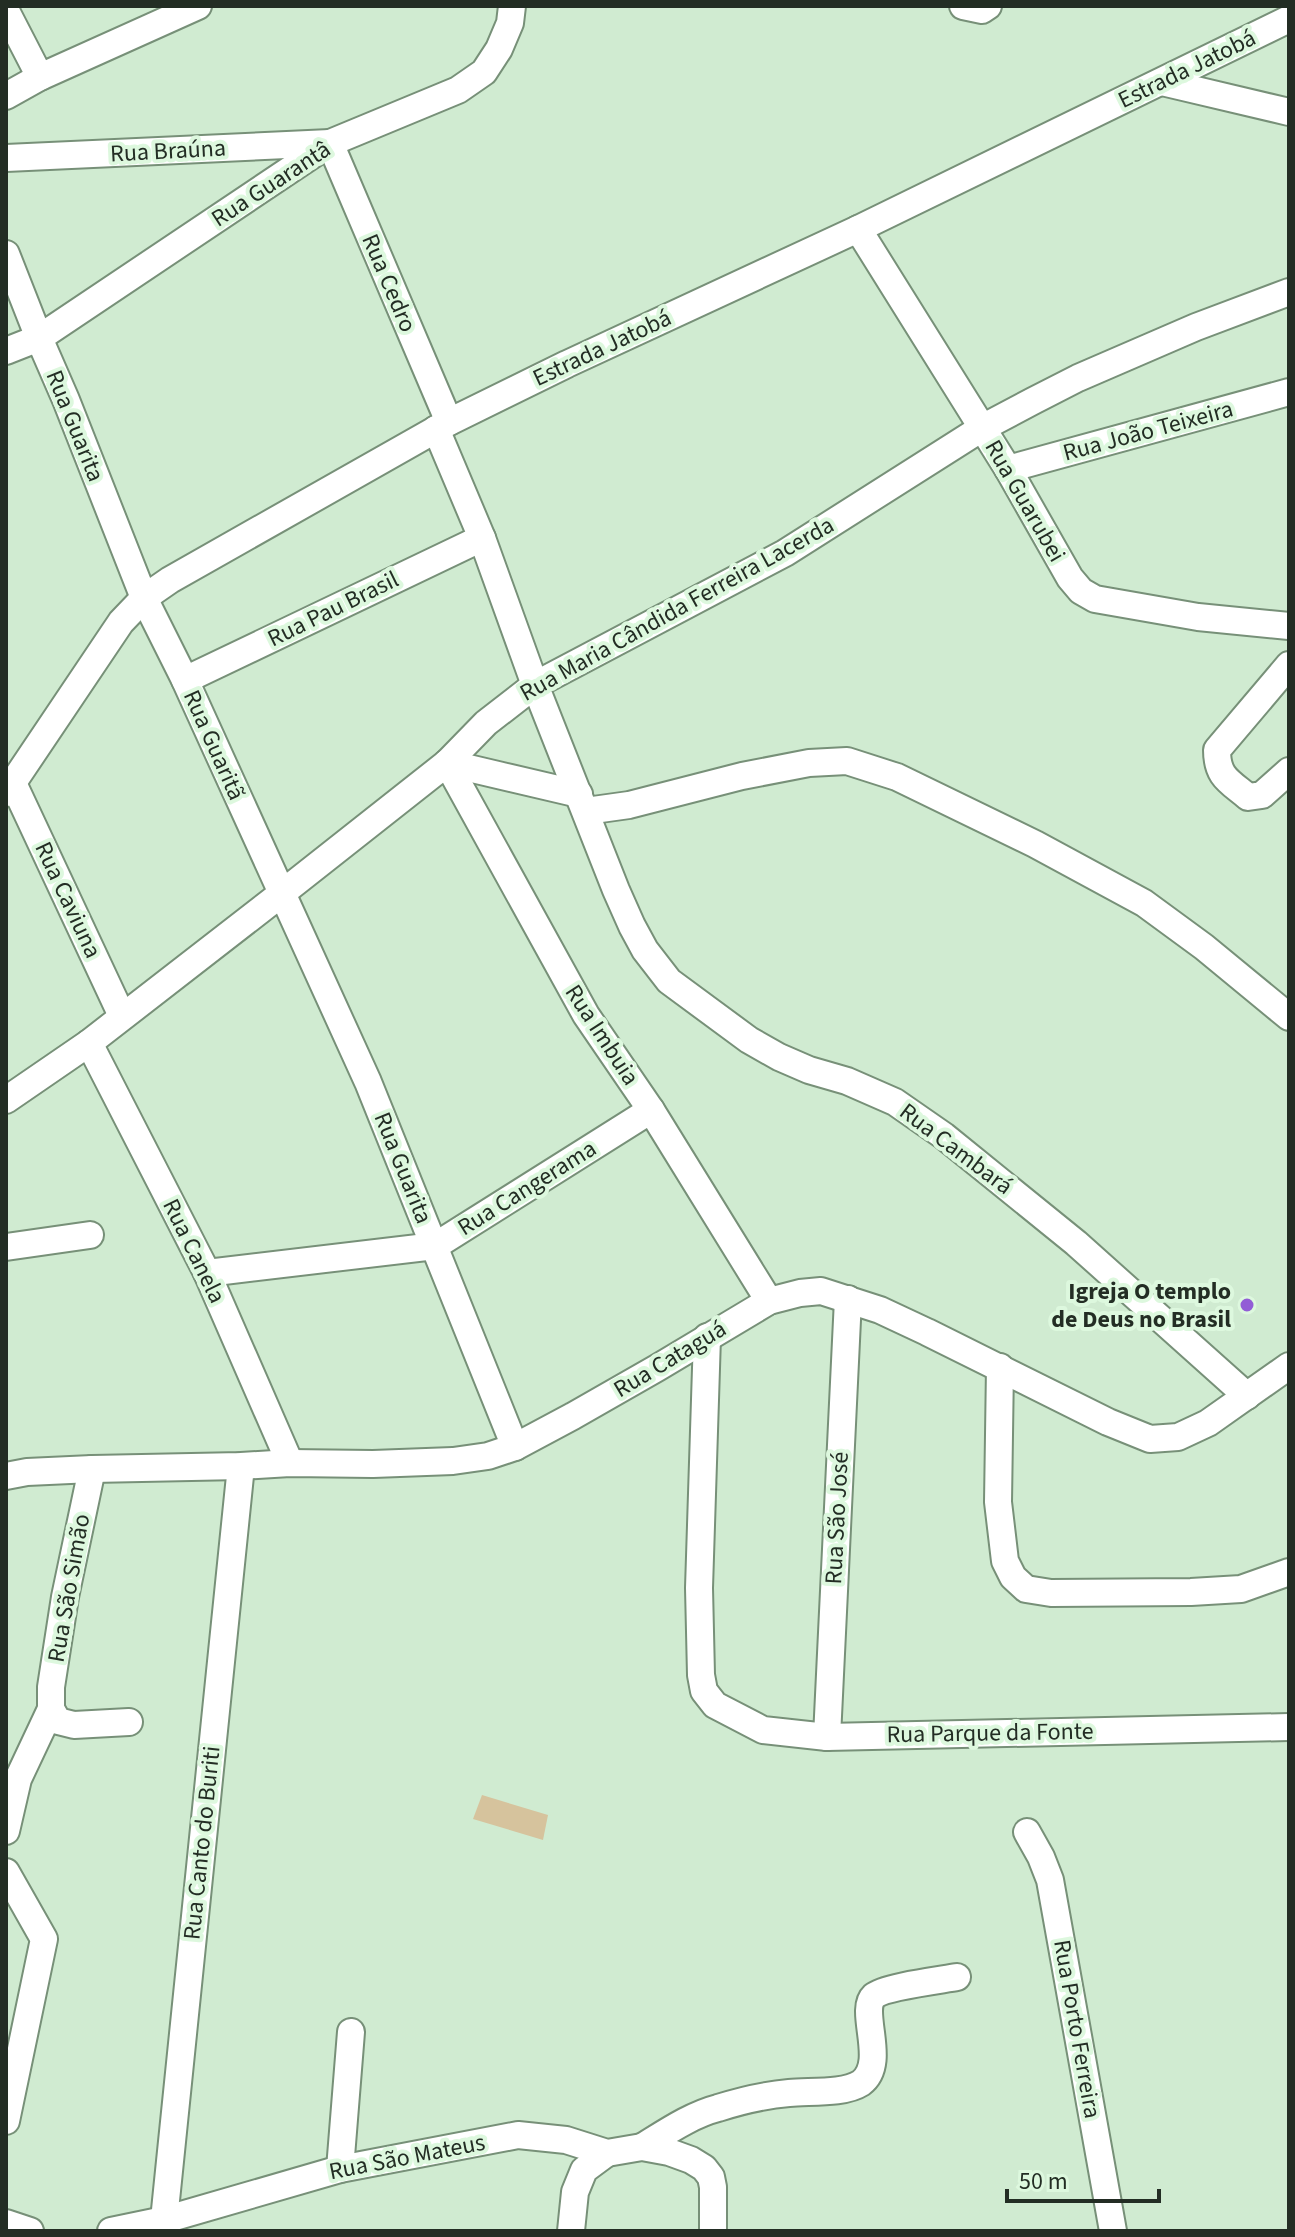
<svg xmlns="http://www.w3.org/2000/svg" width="1295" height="2237" font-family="'Source Sans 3',sans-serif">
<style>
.green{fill:#d6c39d}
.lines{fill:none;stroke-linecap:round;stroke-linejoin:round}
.minor-casing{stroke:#779078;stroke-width:30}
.minor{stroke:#fff;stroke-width:26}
.poi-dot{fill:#925dd6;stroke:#ddf8de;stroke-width:3}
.labels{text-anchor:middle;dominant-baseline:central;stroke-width:8;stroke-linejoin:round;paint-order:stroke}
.street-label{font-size:24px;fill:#232d24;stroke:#ddf8de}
.poi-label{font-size:24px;font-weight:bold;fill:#232d24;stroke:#ddf8de;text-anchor:end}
</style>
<rect width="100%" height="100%" fill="#d0ebd1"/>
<path class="green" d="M482,1795L548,1815L543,1840L473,1819Z"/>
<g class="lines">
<g class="minor-casing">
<g id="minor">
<path d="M963,6L982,10L988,6"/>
<path d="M6,11L40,77"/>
<path d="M1162,82L1289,112"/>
<path d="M6,96L40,77L198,6"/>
<path d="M6,158L330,143L449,422"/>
<path d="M858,229L1008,469L1070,578L1081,591L1095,599L1198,617L1289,626"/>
<path d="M6,254L39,338L66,400L144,598L185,680L368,1082L515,1447"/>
<path d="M6,351L39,338L330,143L458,90L484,72L499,49L510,23L512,6"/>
<path d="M436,429L482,538L535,685L616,890L632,926L645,950L669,981L749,1040L779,1057L809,1070L847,1081L895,1102L944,1136L1076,1243L1247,1396"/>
<path d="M1008,469L1289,392"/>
<path d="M1289,665L1217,750C1217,777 1229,781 1248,797L1262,795L1289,771"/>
<path d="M185,680L482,538"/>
<path d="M447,763L586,1015L651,1110L769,1301"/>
<path d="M447,763L579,794"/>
<path d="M13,783L122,1016"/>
<path d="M6,793L121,622L144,598L170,580L449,422L567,364L858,229L1289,19"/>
<path d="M586,811L629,805L742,776L809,763L847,761L897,777L1035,844L1144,903L1204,947L1289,1017"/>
<path d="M89,1043L207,1273L290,1463"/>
<path d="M6,1100L89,1043L281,894L447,763L486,723L535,685L785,553L982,428L1033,401L1078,378L1196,327L1289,292"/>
<path d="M6,1247L90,1235"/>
<path d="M207,1273L435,1246L651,1110"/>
<path d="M707,1337L699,1588L701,1675L704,1691L715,1705L763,1730L827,1737L1289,1727"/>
<path d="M1000,1367L998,1502L1005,1561L1013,1577L1026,1589L1051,1593L1191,1592L1241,1589L1289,1572"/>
<path d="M92,1469L65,1597L51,1687V1709L58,1721L74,1725L129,1722"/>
<path d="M6,1476L27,1472L92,1469L241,1466L290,1463L373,1464L453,1461L488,1456L515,1447L573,1416L657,1368L769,1301L800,1293L821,1291L880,1310L927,1332L1108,1422L1150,1439L1178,1437L1208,1423L1289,1366"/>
<path d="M827,1737L848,1299"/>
<path d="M6,1831L18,1779L51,1709"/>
<path d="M1027,1832L1041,1857L1050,1880L1113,2231"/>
<path d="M6,1872L44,1939L6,2121"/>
<path d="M642,2147C665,2133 691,2115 718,2108C740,2101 766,2095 789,2093C810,2091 844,2094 861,2083C888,2063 858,2011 874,1996C884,1987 941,1980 957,1977"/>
<path d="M340,2169L351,2032"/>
<path d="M164,2220L241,1466"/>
<path d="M6,2223L30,2231"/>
<path d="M111,2231L164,2220L340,2169L518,2135L566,2140L607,2153L642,2147L669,2152L691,2160L704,2168L711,2177L713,2187V2231"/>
<path d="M571,2231L575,2192L584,2170L607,2153"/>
</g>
</g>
<use href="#minor" class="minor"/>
</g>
<circle class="poi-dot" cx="1247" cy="1305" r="8"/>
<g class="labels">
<g class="street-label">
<text transform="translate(1187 69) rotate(-26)">Estrada Jatobá</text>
<text transform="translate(168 151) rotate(-3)">Rua Braúna</text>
<text transform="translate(271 184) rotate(-33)">Rua Guarantâ</text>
<text transform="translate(389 283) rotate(67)">Rua Cedro</text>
<text transform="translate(602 348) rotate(-25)">Estrada Jatobá</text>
<text transform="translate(75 426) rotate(68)">Rua Guarita</text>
<text transform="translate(1148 431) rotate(-15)">Rua João Teixeira</text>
<text transform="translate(1025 501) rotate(60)">Rua Guarubei</text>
<text transform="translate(333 609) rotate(-26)">Rua Pau Brasil</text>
<text transform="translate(677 609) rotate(-29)">Rua Maria Cândida Ferreira Lacerda</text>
<text transform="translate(214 745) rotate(66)">Rua Guaritã</text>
<text transform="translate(68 900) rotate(65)">Rua Caviuna</text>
<text transform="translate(602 1035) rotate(57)">Rua Imbuia</text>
<text transform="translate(956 1149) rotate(37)">Rua Cambará</text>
<text transform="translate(403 1168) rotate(68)">Rua Guarita</text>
<text transform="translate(527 1188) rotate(-32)">Rua Cangerama</text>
<text transform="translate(194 1251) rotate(64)">Rua Canela</text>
<text transform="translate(670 1359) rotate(-31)">Rua Cataguá</text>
<text transform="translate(837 1518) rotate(-87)">Rua São José</text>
<text transform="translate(69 1588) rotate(-80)">Rua São Simão</text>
<text transform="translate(990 1733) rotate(-1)">Rua Parque da Fonte</text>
<text transform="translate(202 1843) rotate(-84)">Rua Canto do Buriti</text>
<text transform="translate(1077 2029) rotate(80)">Rua Porto Ferreira</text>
<text transform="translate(407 2157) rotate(-11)">Rua São Mateus</text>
</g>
<g class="poi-label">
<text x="1231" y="1291">Igreja O templo<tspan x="1231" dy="28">de Deus no Brasil</tspan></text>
</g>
</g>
<rect width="1295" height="2237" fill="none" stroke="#232d24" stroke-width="16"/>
<path d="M1007 2189v12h152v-12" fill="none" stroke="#232d24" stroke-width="4"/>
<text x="1019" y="2189" font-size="24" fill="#232d24" stroke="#ddf8de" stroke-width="6" paint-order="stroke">50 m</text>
</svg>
